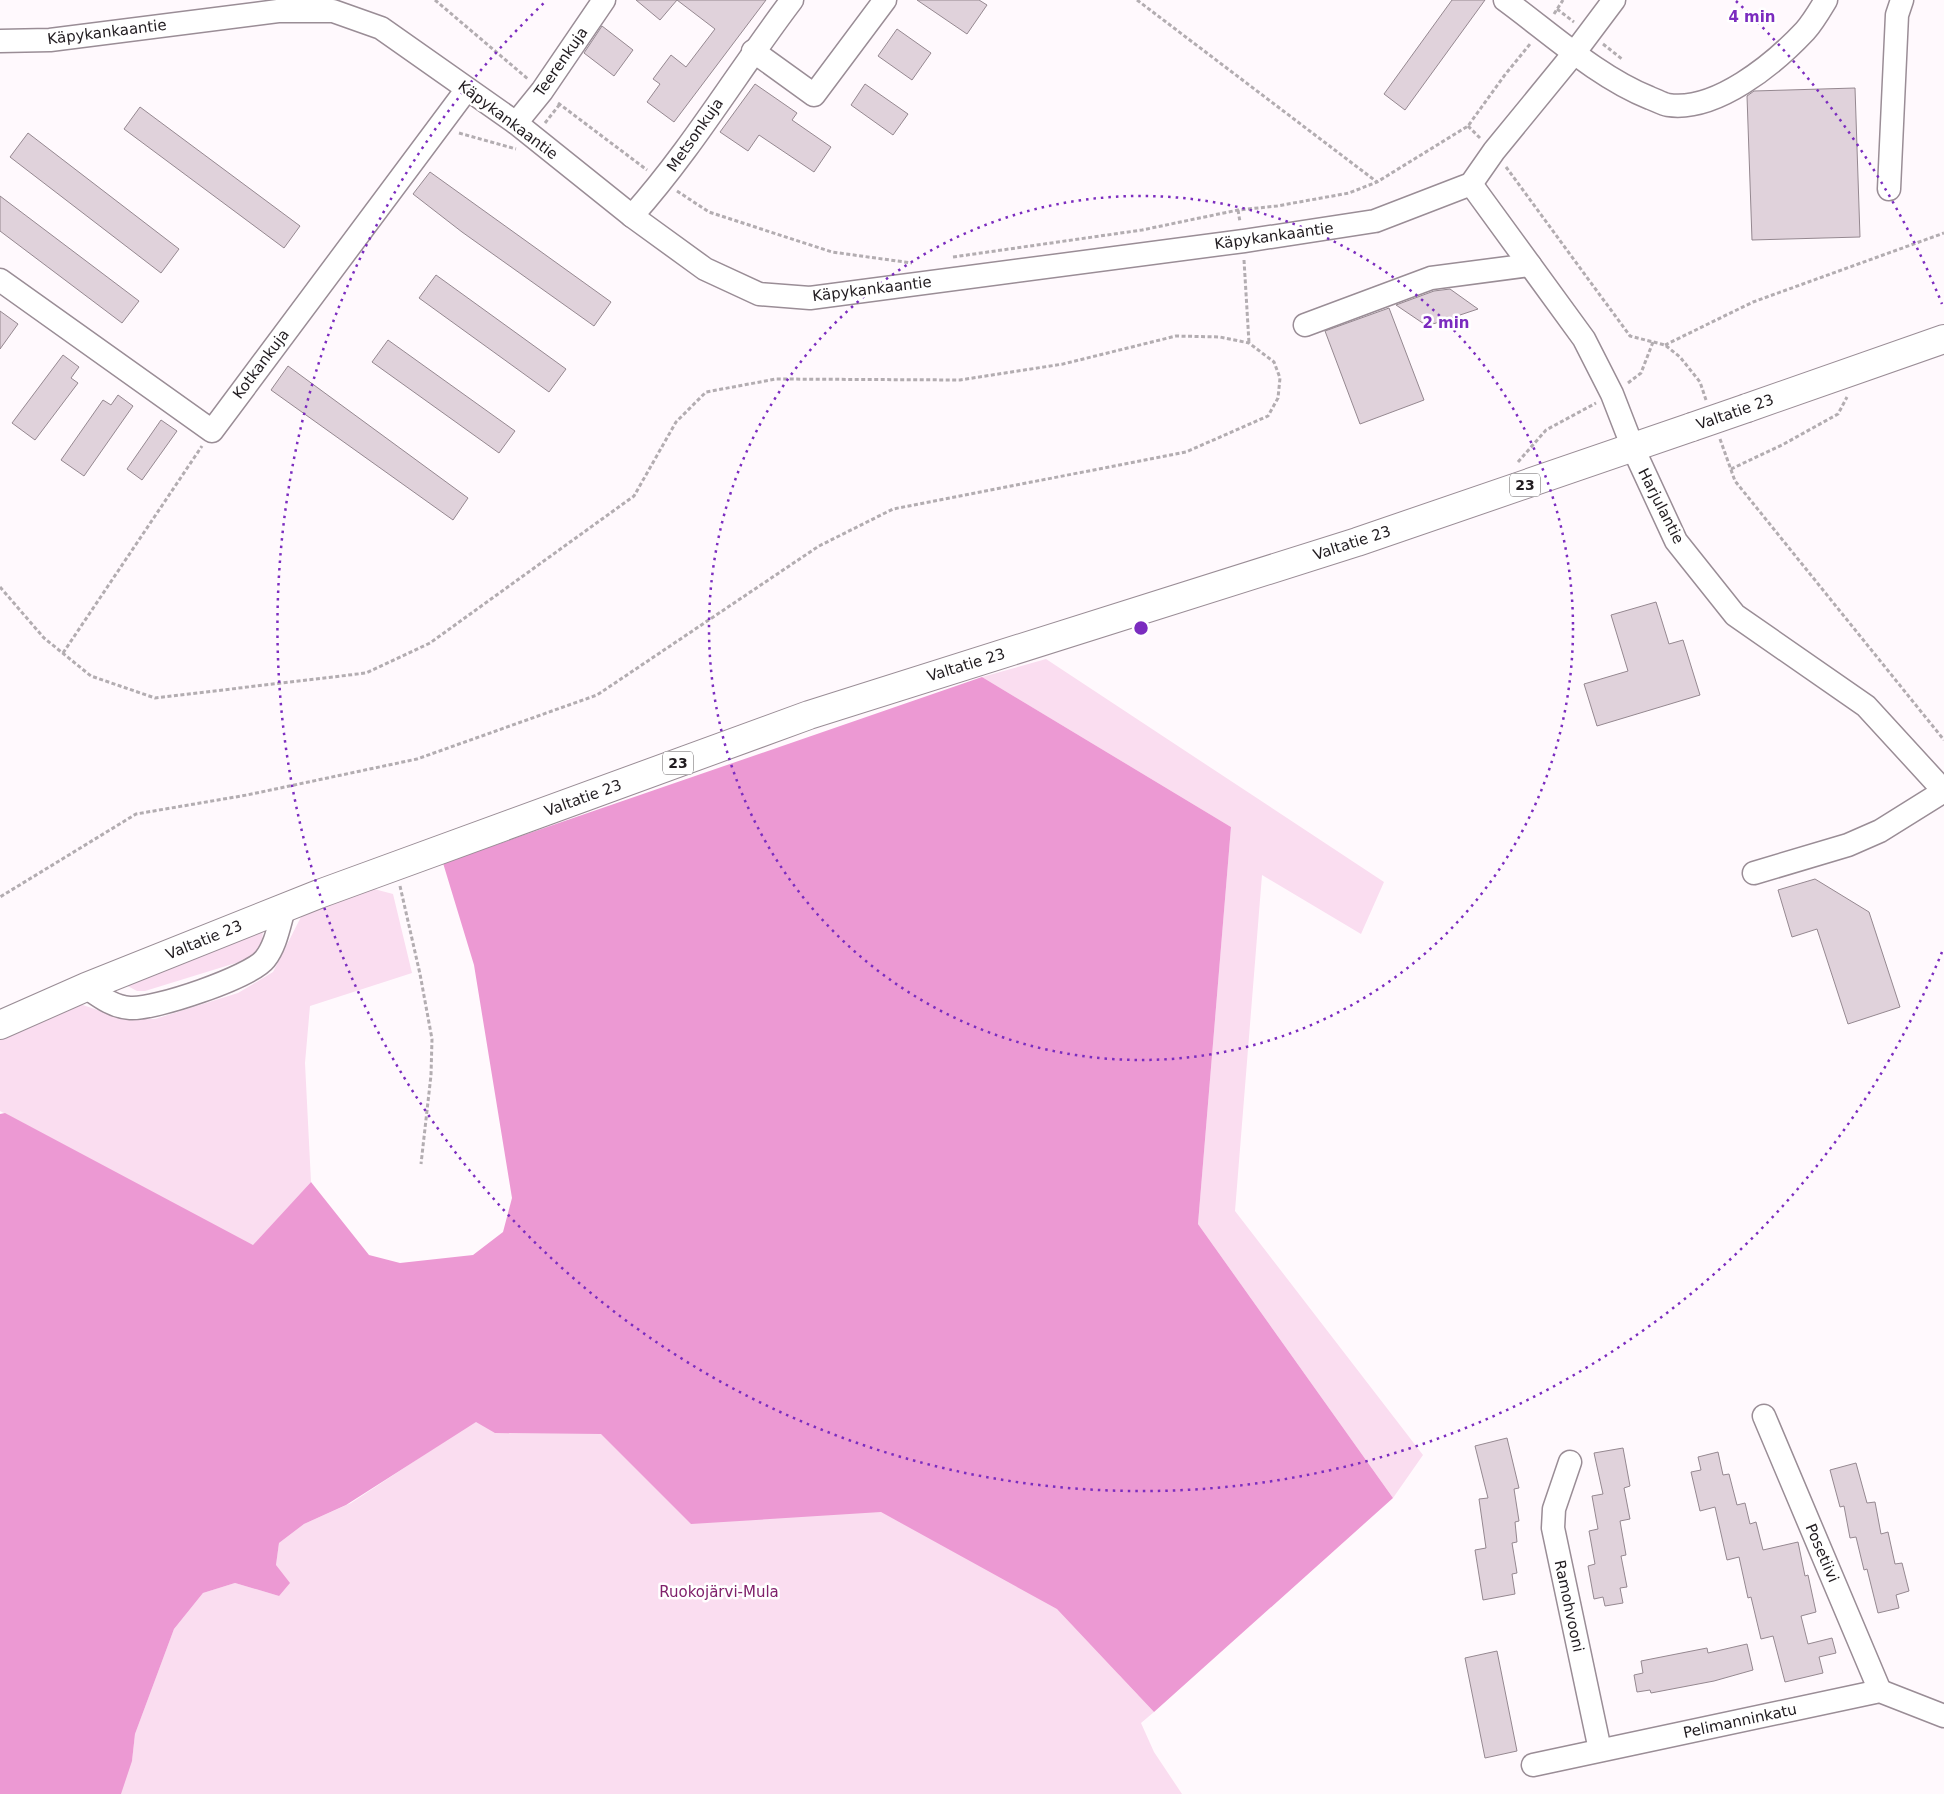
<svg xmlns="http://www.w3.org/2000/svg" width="1944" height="1794" font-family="'DejaVu Sans',sans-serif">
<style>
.green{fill:#faddf0}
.forest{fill:#ec99d3}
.building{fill:#e0d2db;stroke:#958890}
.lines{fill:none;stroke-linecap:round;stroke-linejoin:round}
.minor-casing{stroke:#9a8d96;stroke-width:25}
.highway-casing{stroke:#9a8d96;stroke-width:30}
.path{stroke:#b3adb1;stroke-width:3;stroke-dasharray:4 2.5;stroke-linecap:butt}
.minor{stroke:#fff;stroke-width:22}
.highway{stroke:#fff;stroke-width:28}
.highway-bridge-casing{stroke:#9a8d96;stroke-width:30;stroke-linecap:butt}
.highway-bridge{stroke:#fff;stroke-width:28}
.ring{fill:none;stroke:#7b2cbf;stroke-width:2.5;stroke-dasharray:2.5 5}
.labels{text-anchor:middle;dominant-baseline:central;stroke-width:5;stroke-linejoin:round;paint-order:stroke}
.shield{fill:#fff;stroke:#646063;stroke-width:1}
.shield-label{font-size:14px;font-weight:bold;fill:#211c20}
.street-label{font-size:15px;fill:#211c20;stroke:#fff}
.park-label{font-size:15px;fill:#80216b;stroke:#fff}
.centre{fill:#7b2cbf;stroke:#fff;stroke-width:2.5}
.ring-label{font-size:15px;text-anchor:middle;font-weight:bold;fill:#7b2cbf;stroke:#fff;stroke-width:5;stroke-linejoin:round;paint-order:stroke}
</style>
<rect width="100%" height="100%" fill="#fff9fd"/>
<g class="green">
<path d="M1046,659L1384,882L1361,934L1262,875L1235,1211L1423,1455L1393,1498L1198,1224L1231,827L982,677Z"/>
<path d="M374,889L393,894L412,973L310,1006L305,1063L311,1182L253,1246L0,1111V1037L77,1003L124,1019H155L238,993L273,972L303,913Z"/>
<path d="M263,928L262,946L252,958L145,991H137L122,983Z"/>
<path d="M765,1366L1027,1556L1120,1676L1154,1712L1141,1723L1154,1752L1182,1794H82L132,1761L135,1734L174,1629L203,1593L235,1583L279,1596L276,1565L279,1543L304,1524L351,1503L451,1437L436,1396Z"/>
</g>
<path class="forest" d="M982,677L1231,827L1198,1224L1393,1498L1154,1712L1057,1609L881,1512L691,1524L601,1434L495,1433L476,1422L346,1505L304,1524L279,1543L276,1565L290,1583L279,1596L235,1583L203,1593L174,1629L135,1734L132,1761L121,1794H0V1114L5,1113L253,1245L311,1182L369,1255L400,1263L473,1255L503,1232L512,1198L474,965L443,863Z"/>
<g class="building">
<path d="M636,0H677L660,20Z"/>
<path d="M677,0H766L674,122L647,102L660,84L653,79L671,55L686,67L715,29Z"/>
<path d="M917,0H979L987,5L967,34Z"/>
<path d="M1452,0H1485L1405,110L1384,94Z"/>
<path d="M602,26L633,50L614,76L584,53Z"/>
<path d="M897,29L931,53L912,80L878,56Z"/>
<path d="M755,84L797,113L792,120L831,147L814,172L759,135L748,151L720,132Z"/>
<path d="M865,84L908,114L893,135L851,105Z"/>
<path d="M1855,88L1860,237L1752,240L1747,96L1754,91Z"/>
<path d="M140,107L300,226L284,248L124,129Z"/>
<path d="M28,133L179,249L161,273L10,157Z"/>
<path d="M430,172L611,302L594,326L462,232L413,194Z"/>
<path d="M0,196L139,301L122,323L0,231Z"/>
<path d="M436,275L566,369L549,392L419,298Z"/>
<path d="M1450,289L1478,309L1427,326L1396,305L1434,291Z"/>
<path d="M1389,308L1424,400L1360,424L1325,331Z"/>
<path d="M0,311L18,324L0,349Z"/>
<path d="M388,340L515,431L499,453L372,362Z"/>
<path d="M63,355L79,367L71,378L78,383L35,440L12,423Z"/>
<path d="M288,366L468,498L453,520L271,390Z"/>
<path d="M118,395L133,406L84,476L61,460L103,400L111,405Z"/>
<path d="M161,420L177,431L142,480L127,469Z"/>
<path d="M1656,602L1669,644L1683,640L1700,695L1597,726L1584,684L1628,671L1611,615Z"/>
<path d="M1815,879L1869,912L1900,1007L1848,1024L1817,929L1792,937L1778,890Z"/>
<path d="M1507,1438L1519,1488L1514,1489L1519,1521L1515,1522L1517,1542L1512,1543L1517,1573L1512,1574L1515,1594L1483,1600L1475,1550L1486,1548L1479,1499L1488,1498L1475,1446Z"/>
<path d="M1623,1448L1630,1486L1624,1488L1630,1519L1620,1521L1626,1555L1621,1556L1627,1587L1620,1588L1623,1603L1605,1606L1603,1597L1594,1599L1588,1566L1595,1564L1589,1531L1598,1529L1592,1496L1603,1494L1594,1453Z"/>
<path d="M1718,1452L1723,1475L1729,1474L1737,1505L1745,1503L1750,1524L1756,1522L1763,1550L1798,1542L1805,1576L1808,1575L1816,1612L1801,1616L1808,1644L1832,1638L1836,1653L1819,1657L1823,1673L1785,1682L1773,1636L1761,1639L1751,1597L1748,1598L1739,1557L1727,1560L1715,1507L1700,1511L1691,1472L1701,1470L1698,1457Z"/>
<path d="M1856,1463L1867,1503L1875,1502L1881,1534L1888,1532L1895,1564L1902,1563L1909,1591L1896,1595L1899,1608L1878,1613L1867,1569L1864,1570L1856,1537L1850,1538L1844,1506L1840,1507L1830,1470Z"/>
<path d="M1747,1644L1753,1670L1714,1681L1651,1693L1650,1690L1637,1692L1634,1675L1643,1673L1641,1661L1707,1648L1708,1653Z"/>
<path d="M1497,1651L1517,1751L1485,1758L1465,1658Z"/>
</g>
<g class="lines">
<g class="minor-casing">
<g id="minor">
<path d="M1505,0C1550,33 1599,78 1650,98C1656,100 1662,104 1668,105C1716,112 1774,64 1805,31C1813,22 1820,10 1826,0"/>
<path d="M0,41L50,40L278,11H333L381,28L516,123L632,216L705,269L759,294L810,298L1244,241L1375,221L1471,184L1494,151L1575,52L1614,0"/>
<path d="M753,51L814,95L885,0"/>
<path d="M516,123L542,91L604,0"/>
<path d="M1471,184L1584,339L1612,394L1633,448L1676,541L1735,615L1866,706L1944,791"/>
<path d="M1889,189L1897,15L1902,0"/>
<path d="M632,216C692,149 738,71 792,0"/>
<path d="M0,280L212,431L467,89"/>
<path d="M1305,325L1431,278L1530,265"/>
<path d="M1754,873L1848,845L1880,831L1944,791"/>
<path d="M86,987C99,996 113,1007 130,1008C154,1010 251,977 265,959C276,945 279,925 284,909"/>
<path d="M1764,1416L1880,1691"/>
<path d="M1570,1462L1554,1509L1553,1528L1600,1750"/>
<path d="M1533,1765L1880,1691L1944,1716"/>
</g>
</g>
<g class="highway-casing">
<g id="highway">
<path d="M1747,408L1944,339"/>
<path d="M0,1025L86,987L319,894L809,715L1357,542L1692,427"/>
</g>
</g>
<g class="path">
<path d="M435,0L528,79"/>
<path d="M1137,0L1377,182"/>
<path d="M1557,9L1574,22"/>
<path d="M1554,14L1563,0"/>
<path d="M1603,44L1622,59"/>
<path d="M558,103L647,170"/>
<path d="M545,123L560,104"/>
<path d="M1468,126L1480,138"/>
<path d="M459,133L516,149"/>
<path d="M1506,167L1630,336L1665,345L1680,357L1700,382L1706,400"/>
<path d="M677,191L709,212L832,252L912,263"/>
<path d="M1238,210L1240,222"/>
<path d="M953,257L1142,230L1238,210L1277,206L1349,193L1377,182L1468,126L1504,76L1530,44"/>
<path d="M1244,260L1249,343"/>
<path d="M1665,345L1753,302L1944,233"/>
<path d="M1628,383L1641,373L1653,342"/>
<path d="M1720,439L1735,481L1944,740"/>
<path d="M1518,462L1546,430L1596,403"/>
<path d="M1731,469L1782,445L1838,414L1847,397"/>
<path d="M0,587L44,638L91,676L155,698L366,673L430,643L634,496L676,422L706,392L776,379L960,380L1063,364L1176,336L1220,337L1249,343L1274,362L1280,378L1278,398L1268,416L1186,452L893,509L819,546L597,695L417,759L247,795L136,814L0,897"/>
<path d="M63,653L202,446"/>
<path d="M400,886L420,974L432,1039L431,1075L421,1164"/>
</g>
<use href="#minor" class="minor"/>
<use href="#highway" class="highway"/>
<g class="highway-bridge-casing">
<path id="highway-bridge" d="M1692,427L1747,408"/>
</g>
<use href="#highway-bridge" class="highway-bridge"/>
</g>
<g class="ring">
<circle cx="1141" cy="628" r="432"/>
<path d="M1942 952A864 864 0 1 1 546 1M1736 1A864 864 0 0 1 1942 304"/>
</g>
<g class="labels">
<g class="shield">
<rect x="1510" y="473.5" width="30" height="23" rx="4"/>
<rect x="663" y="751.5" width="30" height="23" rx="4"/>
</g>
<g class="shield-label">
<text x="1525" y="485">23</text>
<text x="678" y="763">23</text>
</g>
<g class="street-label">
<text transform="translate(107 32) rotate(-7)">Käpykankaantie</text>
<text transform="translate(561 62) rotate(-55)">Teerenkuja</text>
<text transform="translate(508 120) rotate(37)">Käpykankaantie</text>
<text transform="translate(695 135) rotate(-55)">Metsonkuja</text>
<text transform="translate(1274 236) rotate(-8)">Käpykankaantie</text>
<text transform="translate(872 289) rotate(-7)">Käpykankaantie</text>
<text transform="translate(261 364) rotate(-53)">Kotkankuja</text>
<text transform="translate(1735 412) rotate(-19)">Valtatie 23</text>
<text transform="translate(1661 506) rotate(63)">Harjulantie</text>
<text transform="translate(1352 543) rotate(-18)">Valtatie 23</text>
<text transform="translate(966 665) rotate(-17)">Valtatie 23</text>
<text transform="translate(583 798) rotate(-20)">Valtatie 23</text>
<text transform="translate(204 940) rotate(-22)">Valtatie 23</text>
<text transform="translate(1822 1553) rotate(67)">Posetiivi</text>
<text transform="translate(1569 1606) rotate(78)">Ramohvooni</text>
<text transform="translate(1740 1721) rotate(-12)">Pelimanninkatu</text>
</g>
<g class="park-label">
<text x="719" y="1592">Ruokojärvi-Mula</text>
</g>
</g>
<circle cx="1141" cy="628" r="8" class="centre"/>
<g class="ring-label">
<text x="1752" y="22">4 min</text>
<text x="1446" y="328">2 min</text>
</g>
</svg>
